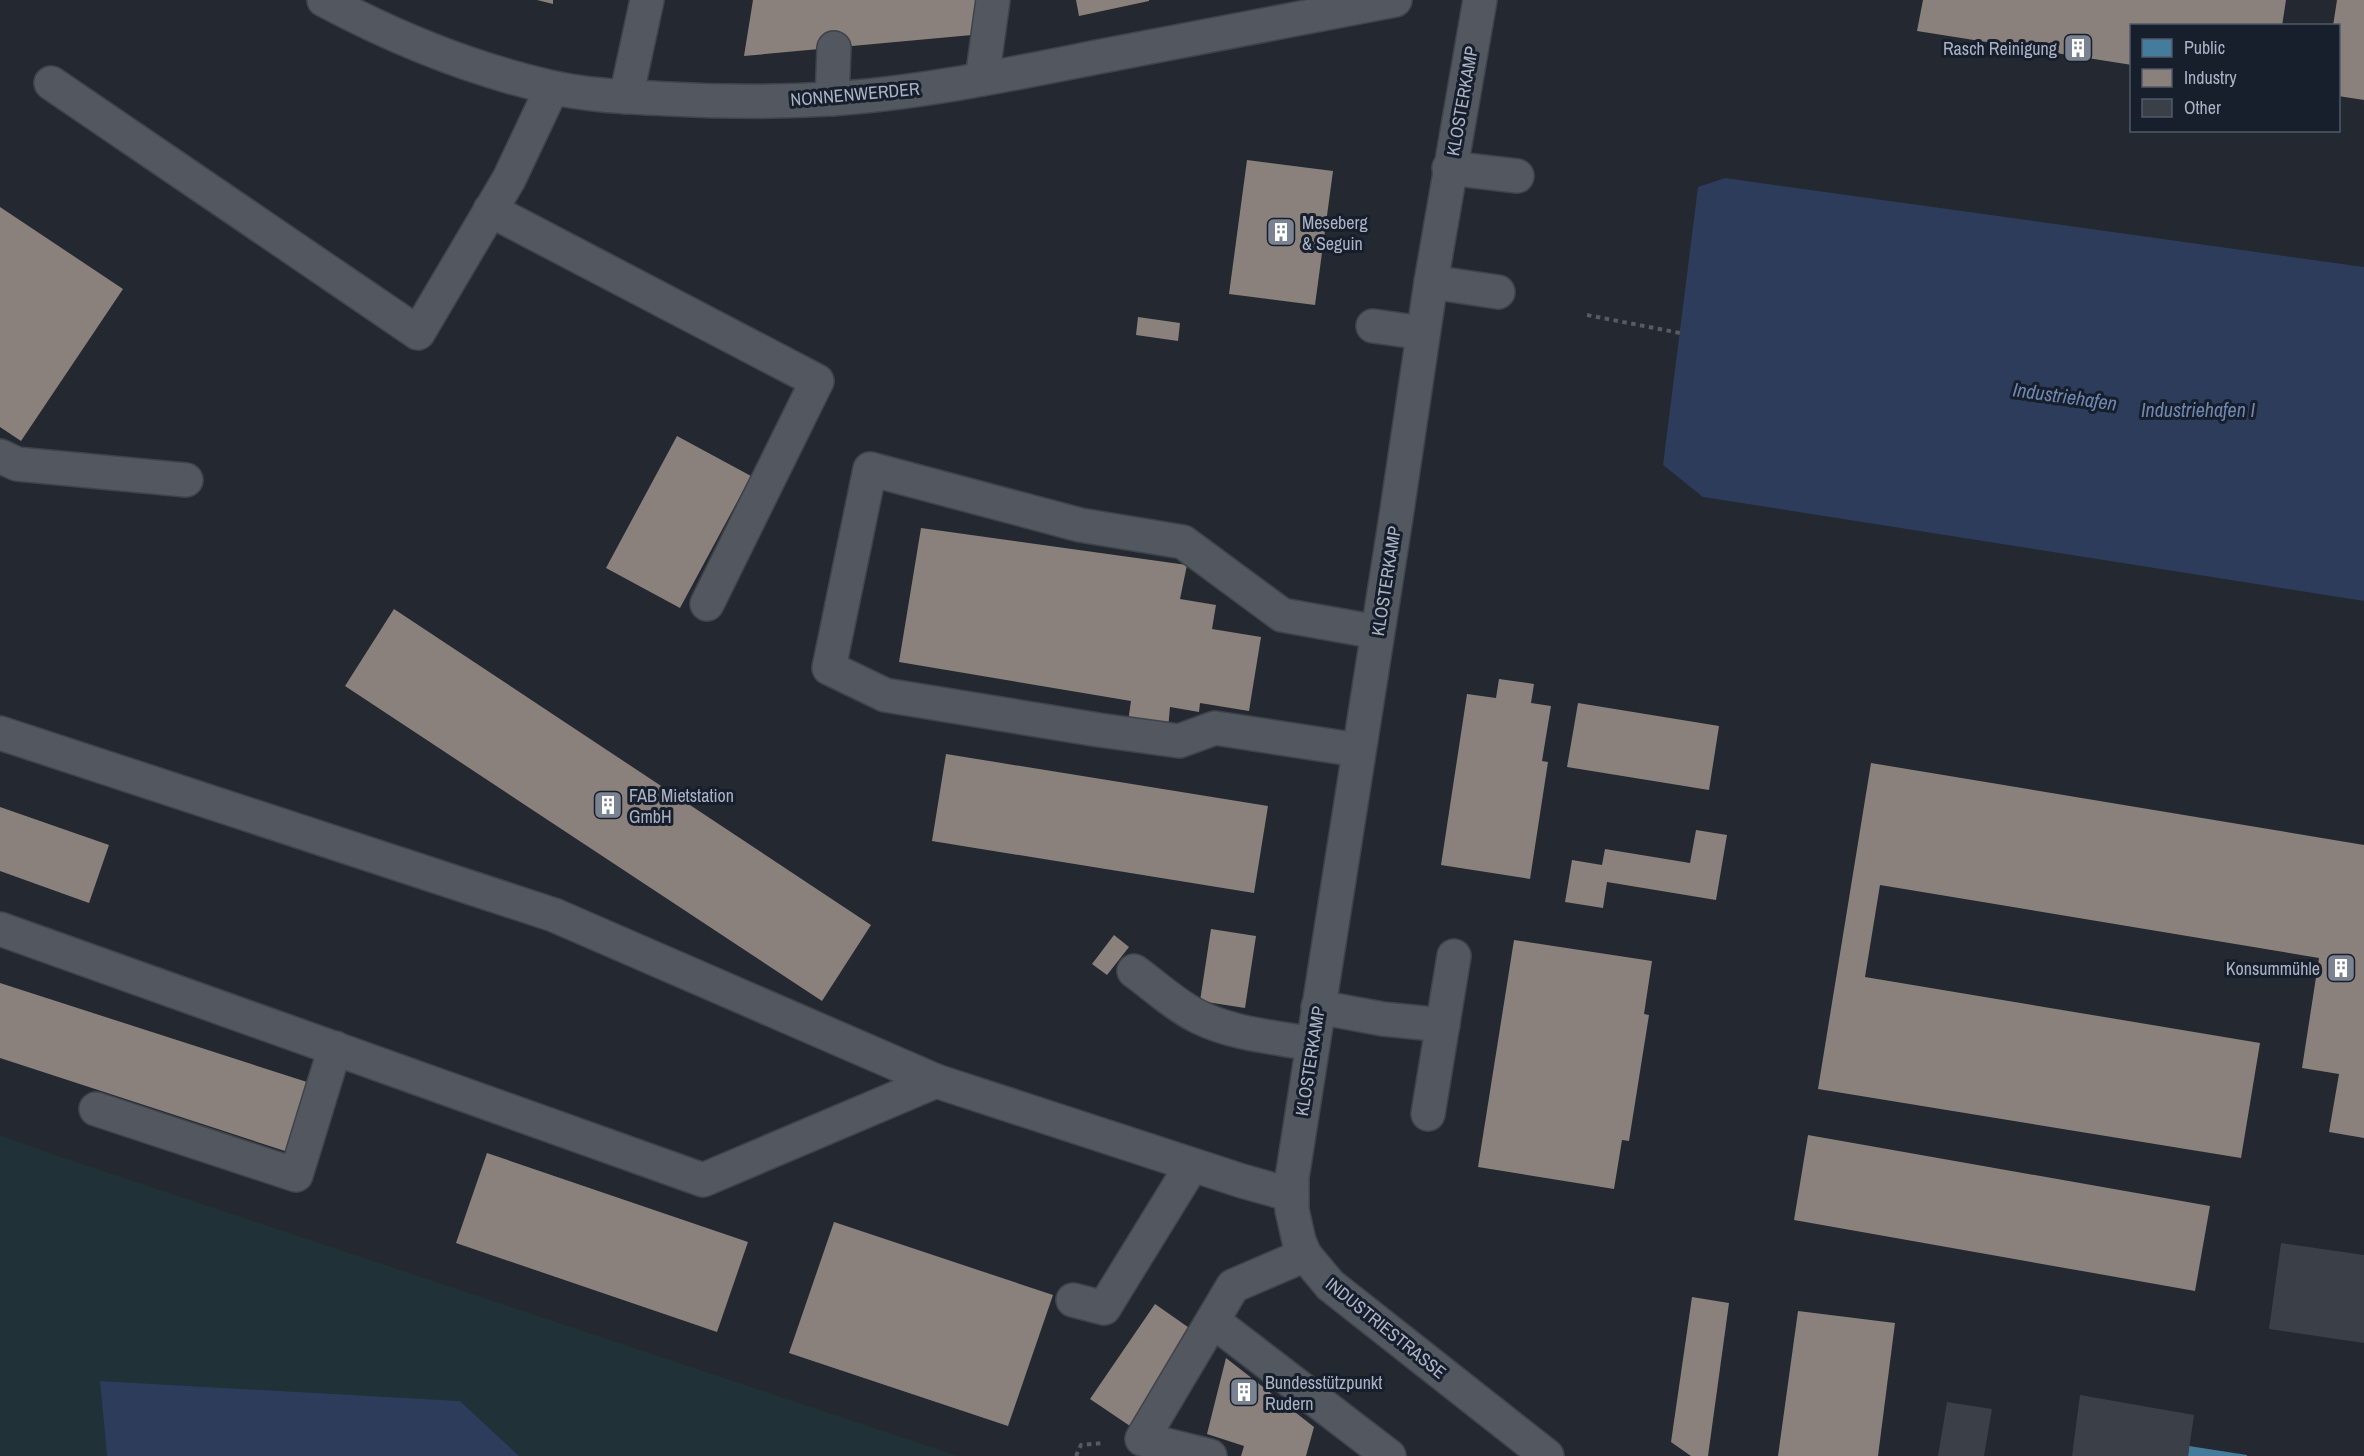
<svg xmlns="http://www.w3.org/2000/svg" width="2364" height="1456" font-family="'Archivo Narrow',sans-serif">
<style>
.green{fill:#203237}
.water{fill:#2c3c5a}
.public{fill:#457b9d}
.industry{fill:#8a817c}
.building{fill:#3b3f48}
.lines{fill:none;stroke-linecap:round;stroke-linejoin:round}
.minor-casing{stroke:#3f434a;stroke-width:36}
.path{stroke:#565b64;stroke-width:4;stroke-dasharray:4.5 4.5;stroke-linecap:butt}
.minor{stroke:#525760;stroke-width:33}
.labels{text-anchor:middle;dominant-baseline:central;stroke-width:6;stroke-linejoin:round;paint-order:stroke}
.poi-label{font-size:18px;fill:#abb3c5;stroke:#171e2c;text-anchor:start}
.street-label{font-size:18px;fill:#abb3c5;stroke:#171e2c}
.water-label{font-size:20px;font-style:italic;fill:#7087b1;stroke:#171e2c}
</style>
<rect width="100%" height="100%" fill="#232831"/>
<path class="green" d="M0,1135L46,1152L958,1456H519L460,1401L100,1381L107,1456H0Z"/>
<g class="water">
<path d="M1725,178L2364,267V601L1703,497L1663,465L1698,187Z"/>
<path d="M100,1381L460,1401L519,1456H107Z"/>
</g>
<path class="public" d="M2189,1446L2247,1455V1456H2188Z"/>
<g class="industry">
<path d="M537,0H553V4Z"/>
<path d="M753,0H978L972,35L744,56Z"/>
<path d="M1076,0H1149V1L1079,16Z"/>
<path d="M1923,0H2286L2282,26H2132V65L1917,31Z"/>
<path d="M2337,0H2364V100L2338,96V26H2333Z"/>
<path d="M1247,160L1333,171L1315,305L1229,294Z"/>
<path d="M0,207L123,289L21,441L0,427Z"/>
<path d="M1138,317L1180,323L1178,341L1136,335Z"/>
<path d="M677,436L751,476L680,608L606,568Z"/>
<path d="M921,528L1187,565L1180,599L1216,605L1212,629L1261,637L1249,711L1200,703L1199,712L1170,707L1168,729L1128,722L1131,701L899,662Z"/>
<path d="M394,609L871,925L822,1001L345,686Z"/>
<path d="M1499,679L1534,684L1531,703L1551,706L1542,761L1548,762L1530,879L1441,865L1467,694L1496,698Z"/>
<path d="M1578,703L1719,726L1709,790L1567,767Z"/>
<path d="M946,754L1268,806L1254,893L932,841Z"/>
<path d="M1871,763L2364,845V1138L2329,1132L2339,1074L2302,1068L2319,958L1880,885L1865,977L2260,1043L2241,1158L1818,1089Z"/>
<path d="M0,807L109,845L89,903L0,871Z"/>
<path d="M1696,830L1727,835L1716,900L1607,882L1603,908L1565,902L1572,860L1602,865L1605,849L1690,863Z"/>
<path d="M1211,929L1256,936L1245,1008L1200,1001Z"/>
<path d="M1114,935L1129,947L1107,975L1092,964Z"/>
<path d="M1514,940L1652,961L1644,1014L1649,1015L1629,1141L1622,1140L1614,1189L1478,1167Z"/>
<path d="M0,983L307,1082L285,1151L0,1058Z"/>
<path d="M1808,1135L2210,1206L2195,1291L1794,1220Z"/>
<path d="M487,1153L748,1242L717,1332L456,1243Z"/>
<path d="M834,1222L1053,1295L1008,1426L789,1353Z"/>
<path d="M1692,1297L1729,1303L1708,1456H1691L1671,1442Z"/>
<path d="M1155,1304L1195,1332L1130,1426L1090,1399Z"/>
<path d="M1798,1311L1895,1323L1878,1456H1778Z"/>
<path d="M1226,1358L1314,1427L1306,1456H1241L1244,1446L1207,1434Z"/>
</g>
<g class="building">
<path d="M2281,1243L2364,1255V1343L2269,1329Z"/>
<path d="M2080,1395L2194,1415L2188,1456H2072Z"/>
<path d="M1947,1402L1992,1409L1984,1456H1938Z"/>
</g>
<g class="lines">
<g class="minor-casing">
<g id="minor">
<path d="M324,0C395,38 471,69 550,87C589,96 630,97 670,99C723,102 777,102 830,99C925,93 1020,72 1113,54C1207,36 1301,18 1395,0"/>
<path d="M1480,0L1431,282L1396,517L1292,1178V1210L1299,1241L1305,1255L1330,1285L1547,1456"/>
<path d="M982,79L993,0"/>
<path d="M51,83L418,333L509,179L552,88"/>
<path d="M626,97L647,0"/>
<path d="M832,99L834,48"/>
<path d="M1449,168L1517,176"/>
<path d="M490,210L817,381L707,604"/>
<path d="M1431,282L1498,292"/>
<path d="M1373,326L1423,333"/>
<path d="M0,456L17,464L186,480"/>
<path d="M0,733L554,915L936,1081L1242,1181L1292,1195"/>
<path d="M1358,750L1215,728L1179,741L1099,730L885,695L829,668L870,469L1080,525L1183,542L1282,615L1377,632"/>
<path d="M0,929L703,1180L936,1081"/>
<path d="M1134,971C1155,986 1176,1006 1199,1017C1233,1034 1274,1037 1312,1044"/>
<path d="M1318,1007L1383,1019L1443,1025"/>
<path d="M96,1109L296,1175L335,1048"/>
<path d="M1428,1114L1454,956"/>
<path d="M1073,1300L1104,1308L1192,1165"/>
<path d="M1213,1321L1389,1456"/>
<path d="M1210,1456L1142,1439L1233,1286L1305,1255"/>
</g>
</g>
<g class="path">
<path d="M1587,315L1680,333"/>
<path d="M1076,1456L1081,1445L1104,1443"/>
</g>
<use href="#minor" class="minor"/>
</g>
<defs>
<g id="building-square" transform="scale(1.5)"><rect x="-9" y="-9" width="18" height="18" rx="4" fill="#7b8291" stroke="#171e2c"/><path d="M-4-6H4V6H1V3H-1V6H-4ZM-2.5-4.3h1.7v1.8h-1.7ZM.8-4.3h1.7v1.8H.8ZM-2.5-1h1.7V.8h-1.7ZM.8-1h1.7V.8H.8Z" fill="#fff"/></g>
</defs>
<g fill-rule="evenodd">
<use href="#building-square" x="2078" y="48"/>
<use href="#building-square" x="1281" y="232"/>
<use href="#building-square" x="608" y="805"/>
<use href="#building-square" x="2341" y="968"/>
<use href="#building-square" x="1244" y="1392"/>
</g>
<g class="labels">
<g class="poi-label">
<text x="2057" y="48" text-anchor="end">Rasch Reinigung</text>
<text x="1302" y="222">Meseberg<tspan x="1302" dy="21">&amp; Seguin</tspan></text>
<text x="629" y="795">FAB Mietstation<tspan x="629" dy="21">GmbH</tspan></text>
<text x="2320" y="968" text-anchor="end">Konsummühle</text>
<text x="1265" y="1382">Bundesstützpunkt<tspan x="1265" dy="21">Rudern</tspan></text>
</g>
<g class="street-label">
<text transform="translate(855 94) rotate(-5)">NONNENWERDER</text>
<text transform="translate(1462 101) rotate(-80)">KLOSTERKAMP</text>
<text transform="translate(1386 581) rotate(-81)">KLOSTERKAMP</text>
<text transform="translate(1310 1061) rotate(-81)">KLOSTERKAMP</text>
<text transform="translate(1386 1328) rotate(39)">INDUSTRIESTRASSE</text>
</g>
<g class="water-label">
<text transform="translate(2065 396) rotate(8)">Industriehafen</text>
<text x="2198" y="409">Industriehafen I</text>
</g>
</g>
<rect x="2130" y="24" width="210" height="108" fill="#171e2c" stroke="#525a69" stroke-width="1.5"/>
<rect x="2142" y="39" width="30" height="18" fill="#457b9d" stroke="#525a69" stroke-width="1.5"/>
<text x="2184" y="54" font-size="18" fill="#abb3c5">Public</text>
<rect x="2142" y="69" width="30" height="18" fill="#8a817c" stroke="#525a69" stroke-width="1.5"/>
<text x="2184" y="84" font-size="18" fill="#abb3c5">Industry</text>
<rect x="2142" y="99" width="30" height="18" fill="#3b3f48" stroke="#525a69" stroke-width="1.5"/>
<text x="2184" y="114" font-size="18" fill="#abb3c5">Other</text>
</svg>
